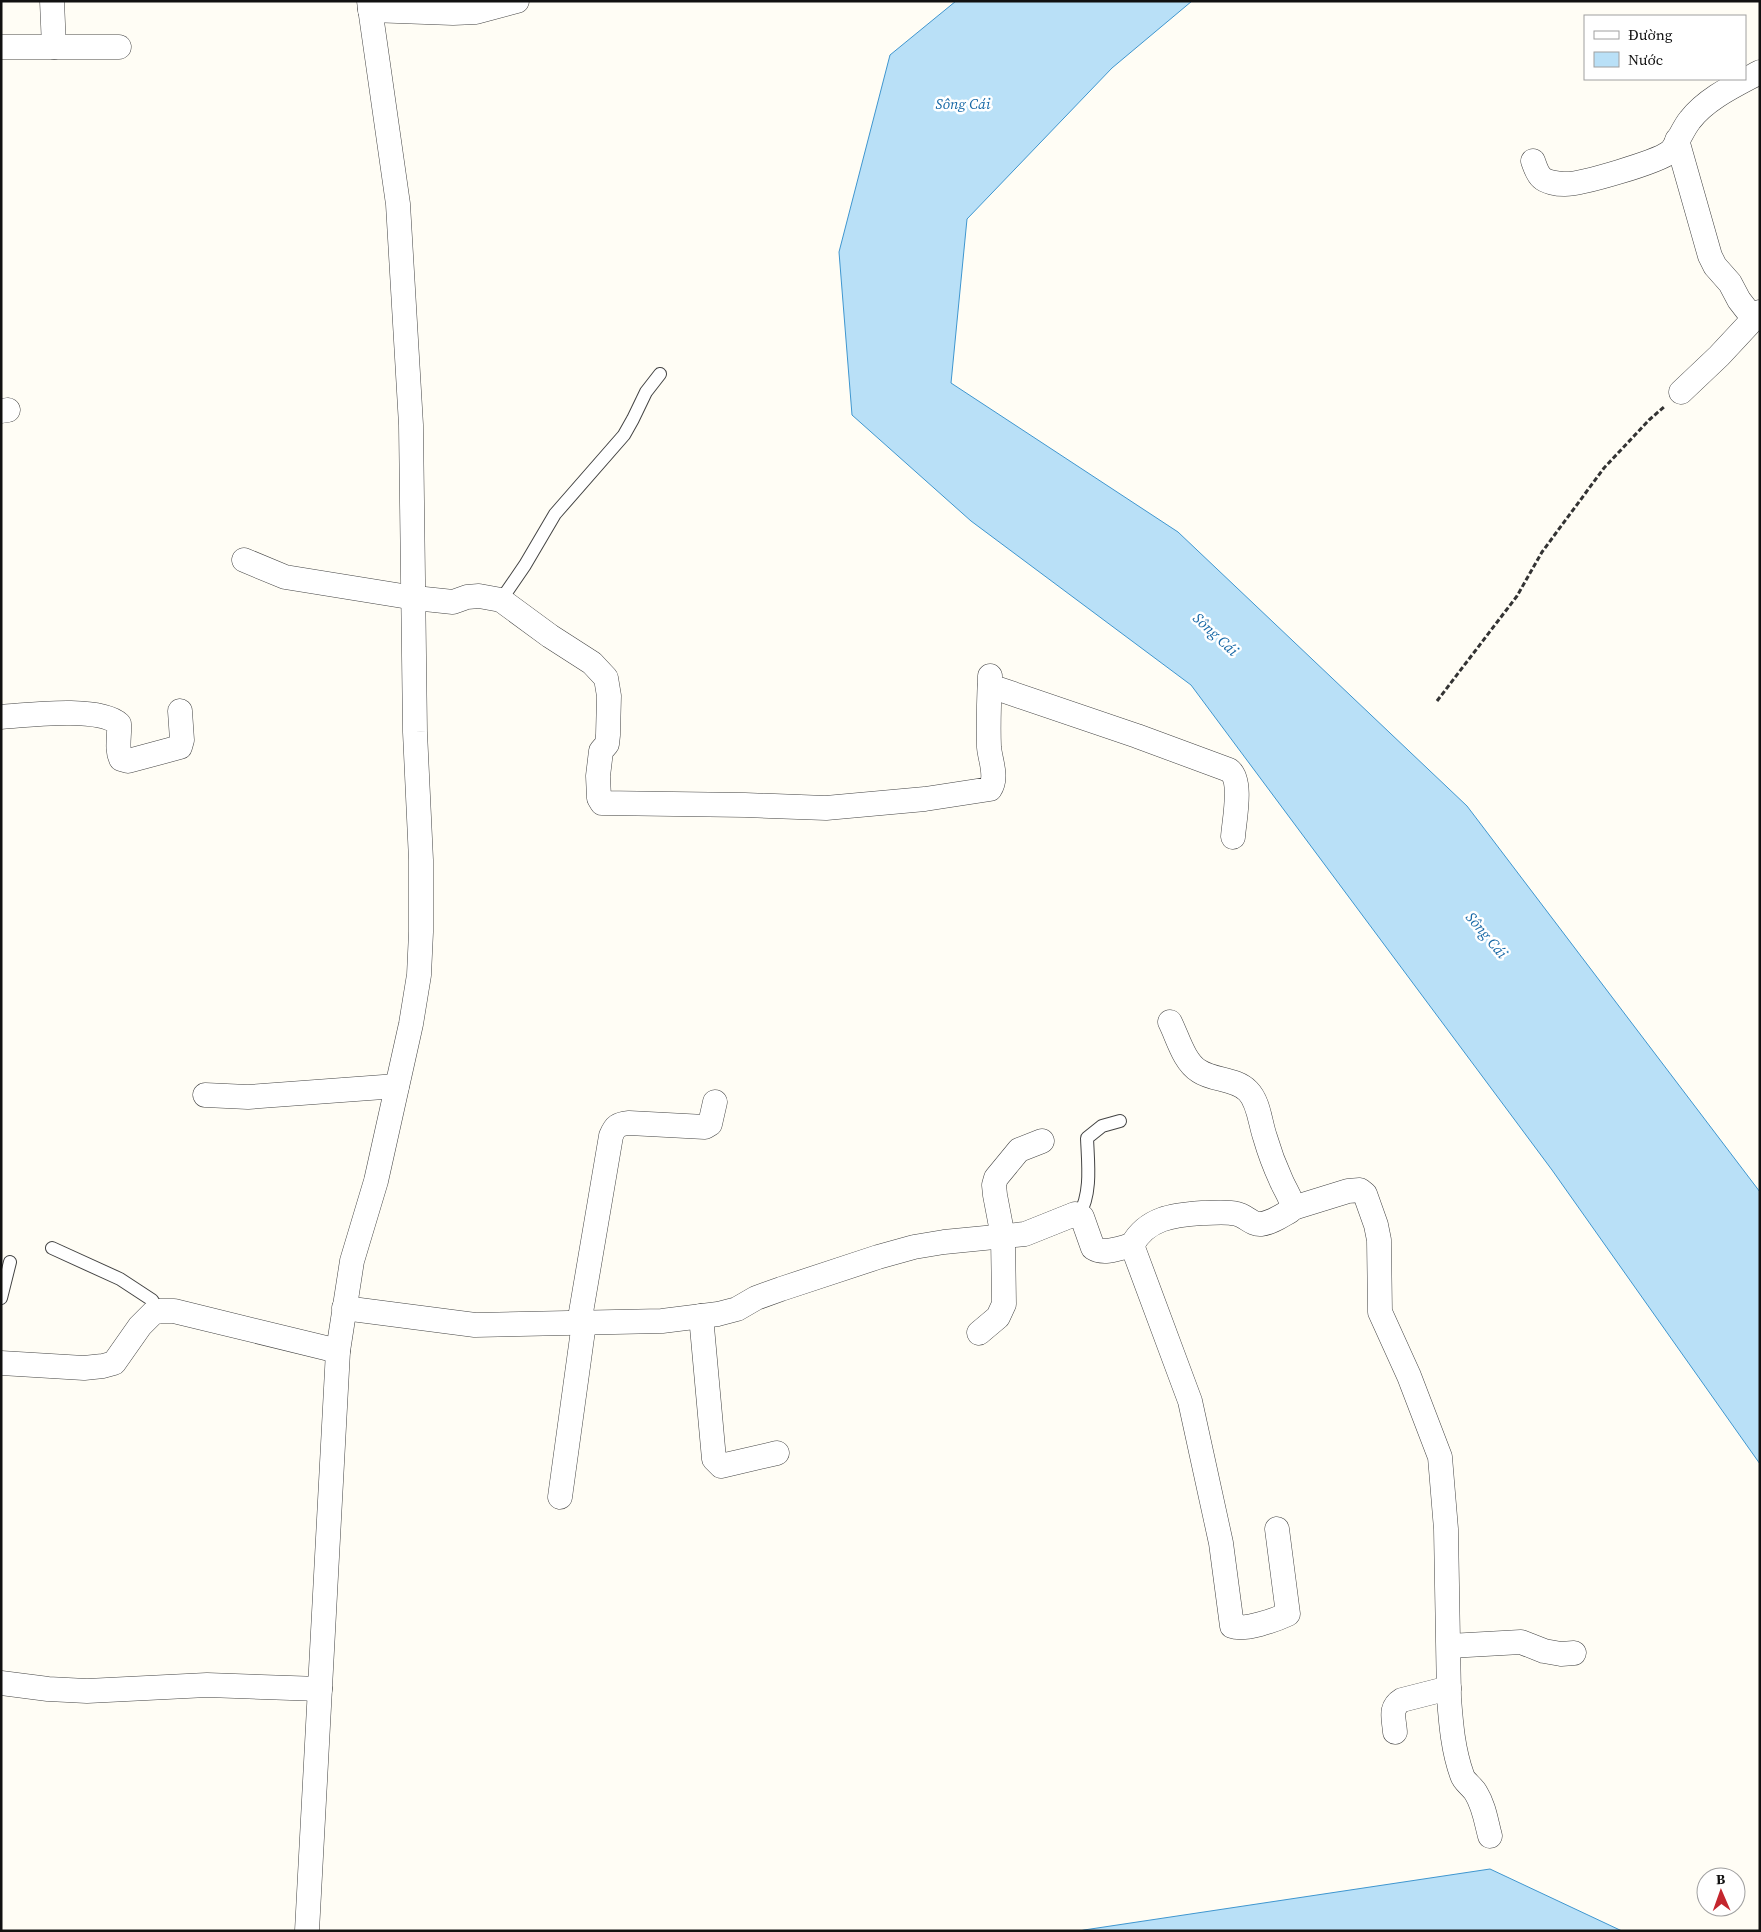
<svg xmlns="http://www.w3.org/2000/svg" width="1761" height="1932" font-family="'Source Serif 4',serif">
<style>
.water{fill:#b9e0f7;stroke:#3f96cf}
.lines{fill:none;stroke-linecap:round;stroke-linejoin:round}
.lane-casing{stroke:#444;stroke-width:14}
.street-casing{stroke:#444;stroke-width:25}
.path{stroke:#333;stroke-width:3;stroke-dasharray:5 2.5;stroke-linecap:butt}
.lane{stroke:#fff;stroke-width:12}
.street{stroke:#fff;stroke-width:24}
.labels{text-anchor:middle;dominant-baseline:central;stroke-width:5;stroke-linejoin:round;paint-order:stroke}
.water-label{font-size:15px;font-style:italic;fill:#1768a6;stroke:#fff}
</style>
<rect width="100%" height="100%" fill="#fffdf5"/>
<g class="water">
<path d="M956,1H1192L1112,68L967,219L951,383L1178,532L1467,806L1760,1192V1464L1552,1170L1191,685L971,521L852,415L839,252L890,55Z"/>
<path d="M1490,1869L1622,1931H1080L1084,1930Z"/>
</g>
<g class="lines">
<g class="lane-casing">
<g id="lane">
<path d="M501,600L525,565L555,514L624,435L633,419L646,392L660,374"/>
<path d="M1079,1215C1092,1193 1088,1163 1087,1138L1102,1126L1120,1121"/>
<path d="M52,1248L120,1279L152,1300L159,1311"/>
<path d="M1,1298L10,1262"/>
</g>
</g>
<g class="street-casing">
<g id="street">
<path d="M52,1L54,47"/>
<path d="M370,10L453,13L476,12L517,1"/>
<path d="M1,47H119"/>
<path d="M1677,140L1710,256L1715,266L1730,283L1739,300L1753,318"/>
<path d="M1533,161C1535,166 1537,174 1542,178C1546,182 1557,184 1564,184C1580,185 1657,162 1670,152C1676,147 1683,128 1690,120C1707,98 1736,85 1760,72"/>
<path d="M1681,392L1719,356L1760,312"/>
<path d="M1,411L8,410"/>
<path d="M244,560L285,577L415,598L453,602L467,597L479,596L501,600L550,636L592,663L606,678L609,696L608,735L607,744L601,751L598,776L599,798L602,803L745,805L826,808L925,799L990,789C998,777 990,760 989,747C988,724 989,700 990,676"/>
<path d="M990,686L1137,736L1229,770C1243,780 1234,821 1233,837"/>
<path d="M1,717C28,715 99,706 119,724C120,735 116,749 121,759L128,761L180,747L182,740L180,711"/>
<path d="M205,1095L248,1097L397,1086"/>
<path d="M1293,1208L1348,1191L1360,1190L1365,1194L1376,1225L1379,1240L1380,1312L1409,1376L1440,1457L1446,1529L1449,1698C1451,1724 1453,1750 1462,1775C1464,1782 1472,1786 1476,1793C1484,1806 1486,1821 1490,1836"/>
<path d="M1132,1245L1190,1401L1221,1543L1232,1626C1245,1631 1275,1620 1288,1614L1277,1529"/>
<path d="M344,1308L475,1325L662,1321L718,1314L737,1309L756,1298L781,1289L878,1257L914,1247L944,1242L1025,1234L1075,1214L1082,1217L1093,1248C1104,1255 1120,1248 1132,1245C1147,1218 1173,1215 1202,1213C1214,1213 1226,1211 1237,1214C1246,1216 1252,1225 1261,1224C1271,1223 1281,1216 1290,1211L1293,1208C1291,1197 1285,1190 1281,1180C1275,1167 1269,1151 1265,1137C1260,1123 1259,1102 1248,1091C1235,1078 1214,1081 1199,1071C1184,1062 1178,1038 1170,1022"/>
<path d="M701,1316L714,1459L721,1466L777,1453"/>
<path d="M579,1324L611,1136C615,1126 618,1124 629,1123L705,1127L710,1124L715,1102"/>
<path d="M979,1333L998,1317L1004,1304L1003,1237L995,1195L994,1185L996,1178L1019,1150L1042,1141"/>
<path d="M1,1363L84,1368L103,1366L114,1363L140,1326L153,1313L159,1311H174L338,1351"/>
<path d="M560,1497L584,1323"/>
<path d="M1449,1646L1521,1642L1544,1651L1561,1654L1574,1653"/>
<path d="M1,1683L48,1689L87,1691L207,1685L320,1689"/>
<path d="M1395,1732C1394,1718 1389,1708 1402,1700L1449,1688"/>
<path d="M307,1931L338,1351L352,1261L376,1181L411,1024L419,975L421,932V860L415,732L411,425L398,204L369,1"/>
</g>
</g>
<path class="path" d="M1437,701L1517,596L1542,552L1604,468L1649,420L1665,406"/>
<use href="#lane" class="lane"/>
<use href="#street" class="street"/>
</g>
<g class="labels">
<g class="water-label">
<text x="963" y="103">Sông Cái</text>
<text transform="translate(1216 634) rotate(43)">Sông Cái</text>
<text transform="translate(1487 935) rotate(50)">Sông Cái</text>
</g>
</g>
<rect width="1761" height="1932" fill="none" stroke="#111111" stroke-width="5"/>
<rect x="1584" y="15" width="162" height="65" fill="#ffffff" stroke="#a0a0a0"/>
<rect x="1594" y="31" width="25" height="8" fill="#ffffff" stroke="#a0a0a0"/>
<text x="1628" y="40" font-size="15" fill="#111111">Đường</text>
<rect x="1594" y="52" width="25" height="15" fill="#b9e0f7" stroke="#a0a0a0"/>
<text x="1628" y="65" font-size="15" fill="#111111">Nước</text>
<g transform="translate(1721 1892) rotate(358)"><circle r="24" fill="#ffffff" stroke="#a0a0a0"/>
<path d="M0-4L9 19L0 12L-9 19Z" fill="#c4262e"/>
<text y="-8" font-size="14" font-weight="bold" text-anchor="middle" fill="#111111">B</text>
</g>
</svg>
